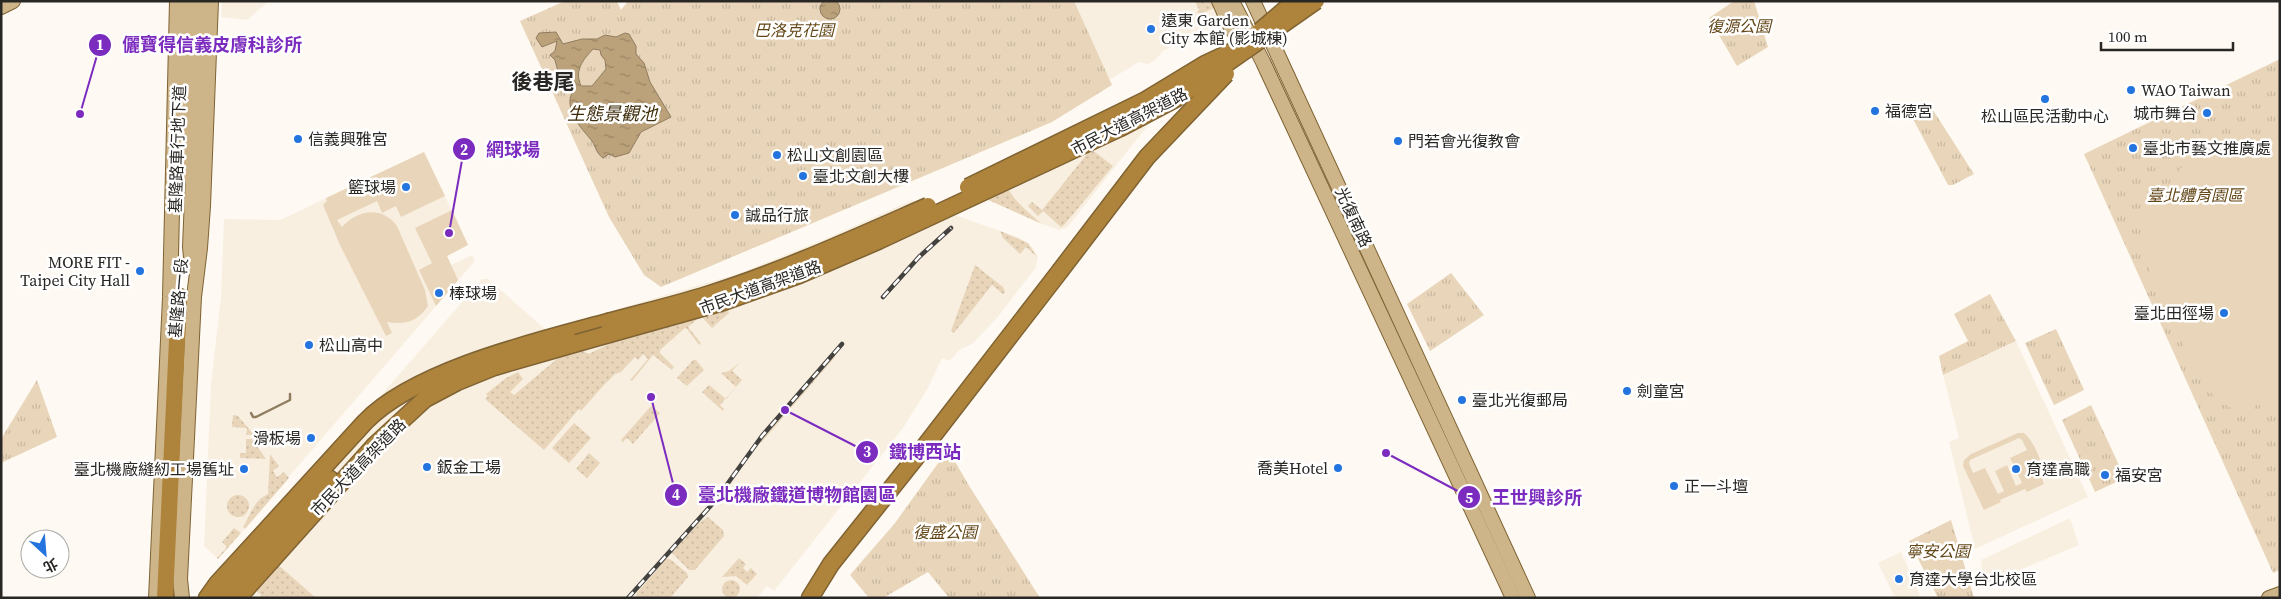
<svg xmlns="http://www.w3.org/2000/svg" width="2281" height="599" font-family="'Source Serif 4','Noto Sans TC',serif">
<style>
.built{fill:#f8efe1}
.grass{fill:url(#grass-dots)}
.park{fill:url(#park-tufts)}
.pitch{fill:#e9d6ba;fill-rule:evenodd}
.water{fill:url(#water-ripples);stroke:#907d60;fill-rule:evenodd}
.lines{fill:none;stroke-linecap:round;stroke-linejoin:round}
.stream{stroke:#907d60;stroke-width:2.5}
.major-casing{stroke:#7f6333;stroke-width:16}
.highway-casing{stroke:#7f6333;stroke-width:19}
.major{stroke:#ceb589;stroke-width:14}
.highway{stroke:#ae833b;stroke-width:16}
.rail-casing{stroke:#44423f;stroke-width:4.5}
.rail{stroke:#fff;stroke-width:2.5;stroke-dasharray:8;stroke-linecap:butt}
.highway-bridge-casing{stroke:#7f6333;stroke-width:19;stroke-linecap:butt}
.highway-bridge{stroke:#ae833b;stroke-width:16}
.poi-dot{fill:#2474df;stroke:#fff;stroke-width:2}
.labels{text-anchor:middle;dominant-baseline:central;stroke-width:5;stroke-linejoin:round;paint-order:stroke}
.poi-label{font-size:16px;fill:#292724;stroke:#fff;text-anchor:start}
.park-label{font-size:16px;font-style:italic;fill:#634717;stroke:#fff}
.street-label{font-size:16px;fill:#292724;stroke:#fff}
.water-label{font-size:18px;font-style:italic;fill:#3e2b09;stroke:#fff}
.district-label{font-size:21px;font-weight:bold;fill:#292724;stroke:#fff}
.leader{fill:none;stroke:#7b2cbf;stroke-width:2}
.callout-dot{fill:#7b2cbf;stroke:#fff;stroke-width:2}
.mark-label{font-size:15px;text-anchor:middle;font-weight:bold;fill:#fff}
.callout-label{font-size:18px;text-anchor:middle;font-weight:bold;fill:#7b2cbf;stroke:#fff;stroke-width:5;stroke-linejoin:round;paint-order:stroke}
</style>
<defs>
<pattern id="grass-dots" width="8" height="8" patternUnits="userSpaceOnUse" patternTransform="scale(1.25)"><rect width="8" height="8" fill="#e9d6ba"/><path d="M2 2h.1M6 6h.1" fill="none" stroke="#c8b8a0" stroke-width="1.8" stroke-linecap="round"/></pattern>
<pattern id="park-tufts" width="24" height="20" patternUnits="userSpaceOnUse" patternTransform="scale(1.25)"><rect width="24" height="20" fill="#e9d6ba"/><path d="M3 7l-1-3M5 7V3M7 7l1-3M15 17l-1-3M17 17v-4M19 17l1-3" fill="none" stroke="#c8b8a0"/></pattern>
<pattern id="water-ripples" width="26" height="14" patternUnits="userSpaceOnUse" patternTransform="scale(1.25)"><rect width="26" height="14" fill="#bca27a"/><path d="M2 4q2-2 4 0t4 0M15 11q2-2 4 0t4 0" fill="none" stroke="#998464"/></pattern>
</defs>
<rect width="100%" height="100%" fill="#fefaf3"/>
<g class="built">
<path d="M222,1H269L247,20L221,17Z"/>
<path d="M1073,1H1213L1221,22L1217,26L1196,33L1163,51L1154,61L1148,64L1139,62L1109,80Z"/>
<path d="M1134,102L1152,120L1067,228L1059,230L1042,224L1017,203L1010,194L998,169Z"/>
<path d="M424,152L468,245L447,256L451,265L472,255L475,261L218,559L204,546L211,384L221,297L224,219L280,220Z"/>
<path d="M912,200L1020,238L1033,248L1038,258L1036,264L1037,266L997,318L972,344L959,350L950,361L942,358L928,388L903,428L774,591L767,586L757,598H205L482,279H488L546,330L737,274L825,239Z"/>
<path d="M2016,341L2088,497L1975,549L1949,442L1959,438L1943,375Z"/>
<path d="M2070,518L2079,545L1984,585L1981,560Z"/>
<path d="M1901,552L1920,595L1915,598H1895L1878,563Z"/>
</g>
<g class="grass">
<path d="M1195,1H1213L1216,7L1199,15L1197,12L1199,10Z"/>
<path d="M1091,149L1113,166L1065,224L1061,227L1043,211L1038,216L1028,206L1032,202L1042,210Z"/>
<path d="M998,169C1012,199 1017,203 1042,224L986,199Z"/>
<path d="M1000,231L1028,243L1037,257L1026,247L1020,254L1003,238Z"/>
<path d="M975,265L1003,287L1005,292L1003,294L992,285L954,333L951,331Z"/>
<path d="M727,305L729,313L712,328L701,316L688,327L701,343L699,345L687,329L685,328L660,350V353L674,367L672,370L653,355L632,381L630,380L648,359L643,354L638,360L635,357L621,372L615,374L603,386L581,411L579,409L544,450L485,399L488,396L486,394L506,378L518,372L523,379L510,392L514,395L558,358L579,349L589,354L620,338Z"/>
<path d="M831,353L835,357L761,443L758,437Z"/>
<path d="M693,360H696L704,370L687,386L677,378Z"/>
<path d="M740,362L732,371L742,380L720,405L724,409L723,411L702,392L709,385L726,399L736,387L721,373L729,371Z"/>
<path d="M651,406L660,413L633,444L627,438L623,442L621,440Z"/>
<path d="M233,415L238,416L254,435H246L247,428L232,427Z"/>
<path d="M574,423L591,438L569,463L552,448Z"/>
<path d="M246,439H252L266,459L240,458V453H246Z"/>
<path d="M589,453L600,463L587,478L576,469Z"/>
<path d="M270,454L279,466L273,471L277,477L284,472L289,478L245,529L243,527C251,514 254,500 268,494Z"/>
<circle cx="238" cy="506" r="11"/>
<path d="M708,517L723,530L724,536L695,570H689L671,552L694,526Z"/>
<path d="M234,528L241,533L218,559L217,558L227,547L222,542Z"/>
<path d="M739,558L746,564L743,568L747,572L751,568L757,574L747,585L736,576L722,577Z"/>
<path d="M666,559H670L687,573L688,577L670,598H637L636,594Z"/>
<path d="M276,563L316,598H259L261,595L254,589Z"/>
<circle cx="731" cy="589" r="9"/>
</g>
<g class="park">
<path d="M565,1H617L621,10L628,1H1074L1112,85L1052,122L661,287L644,275L609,217L520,21Z"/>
<path d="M1734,1H1754L1768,47L1737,66L1709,18Z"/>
<path d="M2280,59V570L2273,573L2084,154Z"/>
<path d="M1931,107L1974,174L1953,185H1948L1912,117Z"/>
<path d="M1451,273L1484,315L1430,351L1407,304Z"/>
<path d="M1990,294L2016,341L1943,375L1939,356L1968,341L1954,314Z"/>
<path d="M2056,329L2084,390L2054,405L2025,343Z"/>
<path d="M37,380L57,437L1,463V439Z"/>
<path d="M2091,405L2125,478L2095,492L2062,420Z"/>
<path d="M944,455L956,463L968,484L1040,598H949L928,572L883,598H869L850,575L895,523Z"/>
<path d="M1951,520L1974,598H1938L1909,541Z"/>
</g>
<g class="pitch">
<path d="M2277,126L2280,127V409L2256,405L2249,417C2222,405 2209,395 2194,370L2144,257C2139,233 2139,213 2150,191L2162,196C2186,151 2218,135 2268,149Z"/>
<path d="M424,152L445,196L401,217L396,206L382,213L377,201L337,220L342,227C357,210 382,205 397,226L425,290L428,306C417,322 405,325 387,322L392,333L386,336L340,245L323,205L327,201L326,198Z"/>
<path d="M452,210L468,245L447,256L458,280L436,306L419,270L432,263L415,228Z"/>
<path d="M2018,433H2024C2033,440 2040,458 2043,469C2044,474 2041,478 2044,484L2027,492L2025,489L2000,500L2001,502L1984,510L1963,466L1964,460L1971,454ZM2019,438L2022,440L2027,450L2010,458L2022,483L2016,486L2007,465L1995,471L2004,491L1998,494L1985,468L1973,473L1969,463L1970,460Z"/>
<path d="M1940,537L1954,566L1935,575L1921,546Z"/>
</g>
<g class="water">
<circle cx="830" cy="9" r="10"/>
<path d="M556,32L563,44L582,39H597L605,35L616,37L625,33L629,34L636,46V54L644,63L650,82L671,117L641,132L629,153L615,157L609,154L603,158C596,153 596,147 592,141C583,130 569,116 570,100C570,95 573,94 572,89L568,83L560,79L555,60L550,55L555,51L557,41L542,47L536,38L539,33ZM593,49L600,50L601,55L605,60L606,69L592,86H581C574,70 583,60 593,49Z"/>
</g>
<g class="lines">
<path class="stream" d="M251,413L253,417H256L290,400V394"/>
<g class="major-casing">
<g id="major">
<path d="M1219,1L1232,30"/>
<path d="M1232,1L1263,62L1513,598"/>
<path d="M1253,1L1528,598"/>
<path d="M1,7L13,1"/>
<path d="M182,176L189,1"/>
<path d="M192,267L190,247L200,1"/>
<path d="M156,598L170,297L177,1"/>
<path d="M182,598L180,579L194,297L200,248L203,206L211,1"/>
<path d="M2269,598L2280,594"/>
</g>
</g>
<g class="highway-casing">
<g id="highway">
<path d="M165,598L179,297"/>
<path d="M207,598L217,584L365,422C415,370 538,341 608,322"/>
<path d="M222,598L304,505L330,479"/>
<path d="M238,598L374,446L425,399L457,382L494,367L577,343"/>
<path d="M810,598L831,564L925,446L1060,271"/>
</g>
</g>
<use href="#major" class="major"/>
<use href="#highway" class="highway"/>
<g class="rail-casing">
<g id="rail">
<path d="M883,297L919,257L951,228"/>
<path d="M628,598L715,501L762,436L842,344"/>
</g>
</g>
<use href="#rail" class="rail"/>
<g class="highway-bridge-casing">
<g id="highway-bridge">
<path d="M1260,31L1295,1"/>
<path d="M968,187L1144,101L1205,64L1233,51"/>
<path d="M1060,271L1147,157L1226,74"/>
<path d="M608,322C641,313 675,305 707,295C783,271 855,238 928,206"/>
<path d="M577,343L723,302L799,275L878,241L1120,128L1177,98L1316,1"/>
</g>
</g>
<use href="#highway-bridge" class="highway-bridge"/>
</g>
<g class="poi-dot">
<circle cx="1151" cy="29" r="5"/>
<circle cx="2131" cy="90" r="5"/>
<circle cx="2045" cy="99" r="5"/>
<circle cx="1875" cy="111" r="5"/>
<circle cx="2207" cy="113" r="5"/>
<circle cx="298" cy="139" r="5"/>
<circle cx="1398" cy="141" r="5"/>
<circle cx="2133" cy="148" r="5"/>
<circle cx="777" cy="155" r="5"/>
<circle cx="803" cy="176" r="5"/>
<circle cx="406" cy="187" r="5"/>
<circle cx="735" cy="215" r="5"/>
<circle cx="140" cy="271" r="5"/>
<circle cx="439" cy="293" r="5"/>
<circle cx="2224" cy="313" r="5"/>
<circle cx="309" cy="345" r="5"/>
<circle cx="1627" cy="391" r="5"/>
<circle cx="1462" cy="400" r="5"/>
<circle cx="311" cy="438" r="5"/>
<circle cx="427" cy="467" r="5"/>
<circle cx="1338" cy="468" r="5"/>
<circle cx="244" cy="469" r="5"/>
<circle cx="2016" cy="469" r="5"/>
<circle cx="2105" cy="475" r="5"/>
<circle cx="1674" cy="486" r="5"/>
<circle cx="1899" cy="579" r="5"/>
</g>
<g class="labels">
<g class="poi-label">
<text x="1161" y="20">遠東 Garden<tspan x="1161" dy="18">City 本館 (影城棟)</tspan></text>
<text x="2141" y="90">WAO Taiwan</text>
<text x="1885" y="111">福德宮</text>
<text x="2197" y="113" text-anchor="end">城市舞台</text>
<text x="2045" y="116" text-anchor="middle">松山區民活動中心</text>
<text x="308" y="139">信義興雅宮</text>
<text x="1408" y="141">門若會光復教會</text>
<text x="2143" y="148">臺北市藝文推廣處</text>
<text x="787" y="155">松山文創園區</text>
<text x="813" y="176">臺北文創大樓</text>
<text x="396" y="187" text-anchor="end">籃球場</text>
<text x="745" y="215">誠品行旅</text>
<text x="130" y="262" text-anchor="end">MORE FIT -<tspan x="130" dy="18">Taipei City Hall</tspan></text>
<text x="449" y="293">棒球場</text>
<text x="2214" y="313" text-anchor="end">臺北田徑場</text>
<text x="319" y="345">松山高中</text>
<text x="1637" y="391">劍童宮</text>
<text x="1472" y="400">臺北光復郵局</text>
<text x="301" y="438" text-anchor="end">滑板場</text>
<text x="437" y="467">鈑金工場</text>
<text x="1328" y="468" text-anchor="end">喬美Hotel</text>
<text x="234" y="469" text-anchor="end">臺北機廠縫紉工場舊址</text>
<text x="2026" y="469">育達高職</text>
<text x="2115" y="475">福安宮</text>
<text x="1684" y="486">正一斗壇</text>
<text x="1909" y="579">育達大學台北校區</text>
</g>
<g class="park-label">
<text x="1739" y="26">復源公園</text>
<text x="794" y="30">巴洛克花園</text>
<text x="2195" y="195">臺北體育園區</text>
<text x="945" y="532">復盛公園</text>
<text x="1938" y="551">寧安公園</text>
</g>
<g class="street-label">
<text transform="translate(1129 121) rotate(-27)">市民大道高架道路</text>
<text transform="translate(177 149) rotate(-88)">基隆路車行地下道</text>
<text transform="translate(1354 217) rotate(65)">光復南路</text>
<text transform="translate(760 287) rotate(-20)">市民大道高架道路</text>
<text transform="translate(178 298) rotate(-85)">基隆路一段</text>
<text transform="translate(358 467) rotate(-46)">市民大道高架道路</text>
</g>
<g class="water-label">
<text x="612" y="113">生態景觀池</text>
</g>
<g class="district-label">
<text x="543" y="81">後巷尾</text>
</g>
</g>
<path class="leader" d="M80 114L100 45M449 233L464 149M785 410L867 452M651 397L676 495M1386 453L1469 497"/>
<g class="callout-dot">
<circle cx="80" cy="114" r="5"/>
<circle cx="449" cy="233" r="5"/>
<circle cx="785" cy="410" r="5"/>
<circle cx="651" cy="397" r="5"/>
<circle cx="1386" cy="453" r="5"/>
<circle cx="100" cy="45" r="12"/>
<circle cx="464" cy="149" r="12"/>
<circle cx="867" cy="452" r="12"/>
<circle cx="676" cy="495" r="12"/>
<circle cx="1469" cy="497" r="12"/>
</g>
<g class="mark-label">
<text x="100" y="50">1</text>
<text x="464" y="155">2</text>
<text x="867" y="457">3</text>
<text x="676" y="500">4</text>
<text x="1469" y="503">5</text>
</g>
<g class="callout-label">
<text x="212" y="51">儷寶得信義皮膚科診所</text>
<text x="513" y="156">網球場</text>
<text x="925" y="458">鐵博西站</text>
<text x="797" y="501">臺北機廠鐵道博物館園區</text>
<text x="1537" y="504">王世興診所</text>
</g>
<rect width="2281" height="599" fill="none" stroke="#292724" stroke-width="5"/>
<g transform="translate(45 554) rotate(154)"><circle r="24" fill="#ffffff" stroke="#a9a9a7"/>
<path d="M0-4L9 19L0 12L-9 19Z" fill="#2474df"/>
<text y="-8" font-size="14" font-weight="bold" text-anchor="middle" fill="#292724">北</text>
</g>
<path d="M2101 42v8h132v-8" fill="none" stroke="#292724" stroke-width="2.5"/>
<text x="2108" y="42" font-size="15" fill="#292724" stroke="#ffffff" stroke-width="4" paint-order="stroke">100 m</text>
</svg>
